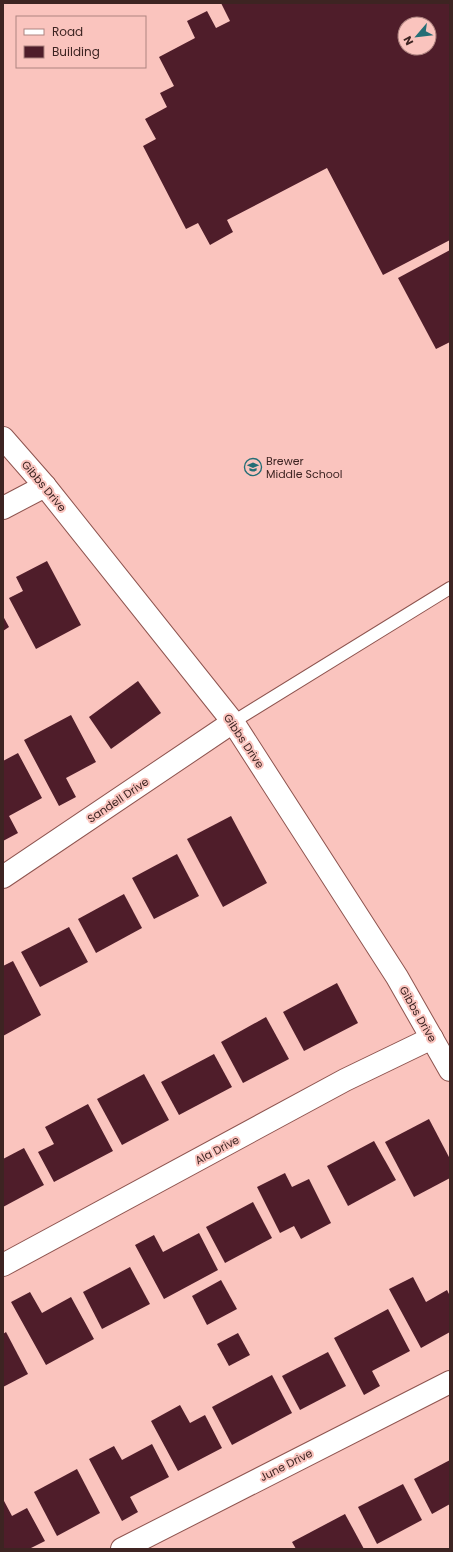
<svg xmlns="http://www.w3.org/2000/svg" width="453" height="1552" font-family="Poppins,sans-serif">
<style>
.building{fill:#4f1d2a;fill-rule:evenodd}
.lines{fill:none;stroke-linecap:round;stroke-linejoin:round}
.lane-casing{stroke:#8e544f;stroke-width:14}
.street-casing{stroke:#8e544f;stroke-width:24}
.secondary-casing{stroke:#8e544f;stroke-width:24}
.lane{stroke:#fff;stroke-width:12}
.street{stroke:#fff;stroke-width:22}
.secondary{stroke:#fff;stroke-width:22}
.labels{text-anchor:middle;dominant-baseline:central;stroke-width:4;stroke-linejoin:round;paint-order:stroke}
.poi-label{font-size:11px;fill:#3d2422;stroke:#fac4be;text-anchor:start}
.street-label{font-size:11px;fill:#3d2422;stroke:#fac4be}
</style>
<rect width="100%" height="100%" fill="#fac4be"/>
<g class="building">
<path d="M221,3H450V240L383,275L327,168L227,220L233,232L210,245L198,223L186,229L143,146L156,139L145,119L167,107L160,93L174,86L159,57L195,38L187,21L207,11L216,28L230,21ZM405,24H429V48H405Z"/>
<path d="M450,250V342L436,349L398,278Z"/>
<path d="M47,561L81,625L36,649L9,598L23,591L16,577Z"/>
<path d="M3,616L9,627L3,631Z"/>
<path d="M138,681L161,713L111,749L89,717Z"/>
<path d="M71,715L96,762L66,778L76,797L59,806L24,740Z"/>
<path d="M18,753L42,798L9,816L18,833L3,841V761Z"/>
<path d="M231,816L267,883L223,907L187,839Z"/>
<path d="M177,854L199,896L154,919L132,878Z"/>
<path d="M124,894L142,928L96,953L78,919Z"/>
<path d="M69,927L88,962L40,987L21,952Z"/>
<path d="M13,961L41,1015L3,1036V966Z"/>
<path d="M337,983L358,1023L304,1051L283,1012Z"/>
<path d="M266,1017L289,1059L243,1083L221,1042Z"/>
<path d="M214,1054L232,1087L179,1115L161,1082Z"/>
<path d="M144,1074L169,1120L122,1145L97,1099Z"/>
<path d="M88,1104L113,1151L54,1182L38,1152L54,1144L45,1127Z"/>
<path d="M429,1119L450,1159V1178L414,1197L385,1142Z"/>
<path d="M374,1141L396,1180L348,1206L327,1166Z"/>
<path d="M24,1148L44,1185L3,1207V1159Z"/>
<path d="M285,1173L292,1187L309,1179L331,1223L301,1239L294,1226L280,1233L257,1187Z"/>
<path d="M253,1202L272,1238L225,1263L206,1227Z"/>
<path d="M199,1233L218,1270L164,1299L135,1245L154,1235L163,1252Z"/>
<path d="M130,1267L150,1304L102,1329L83,1292Z"/>
<path d="M413,1277L426,1302L447,1290L450,1296V1332L421,1348L389,1289Z"/>
<path d="M221,1280L237,1309L207,1325L192,1296Z"/>
<path d="M30,1292L42,1313L71,1297L94,1339L46,1365L11,1302Z"/>
<path d="M388,1309L410,1351L372,1371L380,1386L364,1395L334,1338Z"/>
<path d="M6,1332L28,1374L3,1387V1334Z"/>
<path d="M238,1333L250,1355L229,1366L217,1344Z"/>
<path d="M328,1352L346,1386L300,1410L282,1376Z"/>
<path d="M272,1375L292,1413L232,1445L212,1407Z"/>
<path d="M180,1405L190,1423L205,1415L222,1448L178,1471L151,1421Z"/>
<path d="M152,1444L169,1477L130,1497L138,1512L122,1521L89,1459L114,1446L122,1460Z"/>
<path d="M450,1460V1504L432,1514L414,1479Z"/>
<path d="M77,1469L100,1513L57,1536L34,1492Z"/>
<path d="M403,1484L422,1520L377,1544L358,1507Z"/>
<path d="M3,1499L12,1516L27,1508L45,1541L29,1549H3Z"/>
<path d="M345,1514L364,1549H296L292,1542Z"/>
</g>
<g class="lines">
<g class="lane-casing">
<path id="lane" d="M233,722L450,588"/>
</g>
<g class="street-casing">
<g id="street">
<path d="M3,508L45,486"/>
<path d="M3,877L233,722"/>
<path d="M3,1265L345,1080L432,1038"/>
<path d="M122,1549L450,1382"/>
</g>
</g>
<g class="secondary-casing">
<path id="secondary" d="M3,438L45,486L233,722L397,977L450,1070"/>
</g>
<use href="#lane" class="lane"/>
<use href="#street" class="street"/>
<use href="#secondary" class="secondary"/>
</g>
<defs>
<g id="school-ring" transform="scale(0.9)"><circle r="9.5" fill="#fac4be" stroke="#246e76" stroke-width="1.5"/><path d="M0-5L7-2L0 1L-7-2ZM-4 1L0 2.5L4 1V4Q0 6-4 4Z" fill="#246e76"/></g>
</defs>
<g fill-rule="evenodd">
<use href="#school-ring" x="253" y="467"/>
</g>
<g class="labels">
<g class="poi-label">
<text x="266" y="461">Brewer<tspan x="266" dy="13">Middle School</tspan></text>
</g>
<g class="street-label">
<text transform="translate(44 486) rotate(50)">Gibbs Drive</text>
<text transform="translate(244 741) rotate(56)">Gibbs Drive</text>
<text transform="translate(118 800) rotate(-34)">Sandell Drive</text>
<text transform="translate(418 1014) rotate(60)">Gibbs Drive</text>
<text transform="translate(217 1150) rotate(-28)">Ala Drive</text>
<text transform="translate(286 1465) rotate(-27)">June Drive</text>
</g>
</g>
<rect width="453" height="1552" fill="none" stroke="#3d2422" stroke-width="8"/>
<rect x="16" y="16" width="130" height="52" fill="#fac4be" stroke="#ae8480"/>
<rect x="24" y="29" width="20" height="6" fill="#ffffff" stroke="#ae8480"/>
<text x="52" y="36" font-size="12" fill="#3d2422">Road</text>
<rect x="24" y="46" width="20" height="12" fill="#4f1d2a" stroke="#ae8480"/>
<text x="52" y="56" font-size="12" fill="#3d2422">Building</text>
<g transform="translate(417 36) rotate(242)"><circle r="19" fill="#fac4be" stroke="#ae8480"/>
<path d="M0-3L7 15L0 10L-7 15Z" fill="#246e76"/>
<text y="-6" font-size="11" font-weight="bold" text-anchor="middle" fill="#3d2422">N</text>
</g>
</svg>
